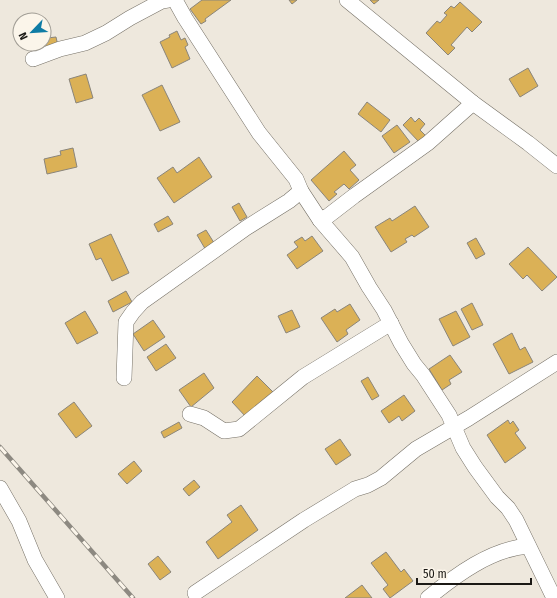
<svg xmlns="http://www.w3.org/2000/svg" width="557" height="598" font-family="'Fira Sans Condensed',sans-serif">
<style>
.building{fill:#dbb156;stroke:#8a857b}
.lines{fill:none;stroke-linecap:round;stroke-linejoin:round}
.street-casing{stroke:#767167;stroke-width:16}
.street{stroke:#fff;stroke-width:15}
.rail-casing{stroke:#8d8981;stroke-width:4.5}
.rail{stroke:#fbf5ea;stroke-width:3;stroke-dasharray:9;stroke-linecap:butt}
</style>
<rect width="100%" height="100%" fill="#eee8dd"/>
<g class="building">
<path d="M202,0H231L205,19L206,21L201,24L190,9Z"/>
<path d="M289,0H297L292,4Z"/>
<path d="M370,0H379L374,4Z"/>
<path d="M460,2L482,22L472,32L467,27L451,45L455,48L448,55L426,33L437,21L440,23L447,15L444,13L451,6L454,8Z"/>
<path d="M44,30H45L47,38L56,37L58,46L32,52L30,44H44Z"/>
<path d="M177,31L181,40L185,38L188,45L185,47L190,59L172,68L160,42L170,37L169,35Z"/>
<path d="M528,68L538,86L520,97L509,79Z"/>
<path d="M86,74L93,98L76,103L69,79Z"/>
<path d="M162,85L180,122L160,131L142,95Z"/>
<path d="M367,102L390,120L381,132L358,114Z"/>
<path d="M411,117L415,122L419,118L425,124L420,130L426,136L419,142L403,125Z"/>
<path d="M397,125L410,142L394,153L382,136Z"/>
<path d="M73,148L77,167L47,174L44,159L61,155L60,151Z"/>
<path d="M344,151L356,165L350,170L359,180L349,189L344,184L334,192L337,194L329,201L311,180Z"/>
<path d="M199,157L212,177L174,203L157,178L173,167L177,173Z"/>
<path d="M239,203L247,217L240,221L232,207Z"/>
<path d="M415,206L429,227L414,237L412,235L405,239L407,242L391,252L375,227L390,218L392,221Z"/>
<path d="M168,216L173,224L158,232L154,224Z"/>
<path d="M206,230L216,246L207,252L197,235Z"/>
<path d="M111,234L129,273L112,281L101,258L96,260L89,244Z"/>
<path d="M312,236L323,251L297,269L287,255L298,247L294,242L302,237L305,241Z"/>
<path d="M476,238L485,254L476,259L467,243Z"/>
<path d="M528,247L557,277L542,291L527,275L523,279L509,264Z"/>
<path d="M126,291L132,302L113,312L108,301Z"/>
<path d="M472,303L483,325L472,330L461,309Z"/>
<path d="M350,304L360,320L346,330L348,334L337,342L321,318L335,309L337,312Z"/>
<path d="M292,310L300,327L286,333L278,316Z"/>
<path d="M85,311L98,333L77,344L65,323Z"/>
<path d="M456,311L470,337L453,346L439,319Z"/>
<path d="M153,320L165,337L144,351L133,334Z"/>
<path d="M512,333L520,350L525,347L533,362L509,374L493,344Z"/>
<path d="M166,344L176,358L156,371L147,357Z"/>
<path d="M450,355L462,372L449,380L451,384L442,390L429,369Z"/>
<path d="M204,373L214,388L191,407L179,390Z"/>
<path d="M257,376L273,392L247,418L232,402Z"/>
<path d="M368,377L379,396L372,400L361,381Z"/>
<path d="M404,395L415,411L402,421L399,416L389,423L381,411Z"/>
<path d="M74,402L92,426L76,438L58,414Z"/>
<path d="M508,420L510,424L513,421L519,430L515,433L526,448L505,463L487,435Z"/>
<path d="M179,422L182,428L164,438L161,432Z"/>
<path d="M340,439L351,455L336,465L325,449Z"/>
<path d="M134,461L142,471L127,484L118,474Z"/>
<path d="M194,480L200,487L189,496L183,489Z"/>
<path d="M241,505L258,530L218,559L206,542L232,522L227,515Z"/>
<path d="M386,552L401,572L404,569L413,581L390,598L383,589L388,585L371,563Z"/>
<path d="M158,556L171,572L160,580L148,564Z"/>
<path d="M362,585L372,598H345Z"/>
</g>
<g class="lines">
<g class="street-casing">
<g id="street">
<path d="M175,0L185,18L259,133L296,179L301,191"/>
<path d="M347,0L473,103L528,143L557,166"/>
<path d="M33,59L60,49L85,43L106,33L130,18L162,1L168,0"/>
<path d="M320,220L328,216L354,196L428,143L473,103"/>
<path d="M124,378L126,322L133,312L142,302L246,228L289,201L301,191L320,220L352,257L369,287L384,310L401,343L414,364L423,375L434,392L449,415L463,448L475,467L497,497L508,508L516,520L554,598"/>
<path d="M190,414L204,418L224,431L239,429L303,377L391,323"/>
<path d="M0,488L19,521L35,560L57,598"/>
<path d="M195,593L304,520L355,489L368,485L381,478L416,449L469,418L557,362"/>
<path d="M428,598C456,575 491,549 528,546"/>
</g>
</g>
<use href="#street" class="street"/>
<g class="rail-casing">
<path id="rail" d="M0,447L133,598"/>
</g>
<use href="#rail" class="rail"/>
</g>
<g transform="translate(32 32) rotate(245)"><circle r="19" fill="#fbf5ea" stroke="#a19d95"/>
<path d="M0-3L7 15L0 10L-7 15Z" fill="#0f7ca5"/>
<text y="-6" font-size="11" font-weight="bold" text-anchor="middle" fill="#1b1915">N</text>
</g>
<path d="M417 578v6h114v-6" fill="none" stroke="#1b1915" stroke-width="2"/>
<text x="423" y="578" font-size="12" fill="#1b1915" stroke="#fbf5ea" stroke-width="3" paint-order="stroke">50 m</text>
</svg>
